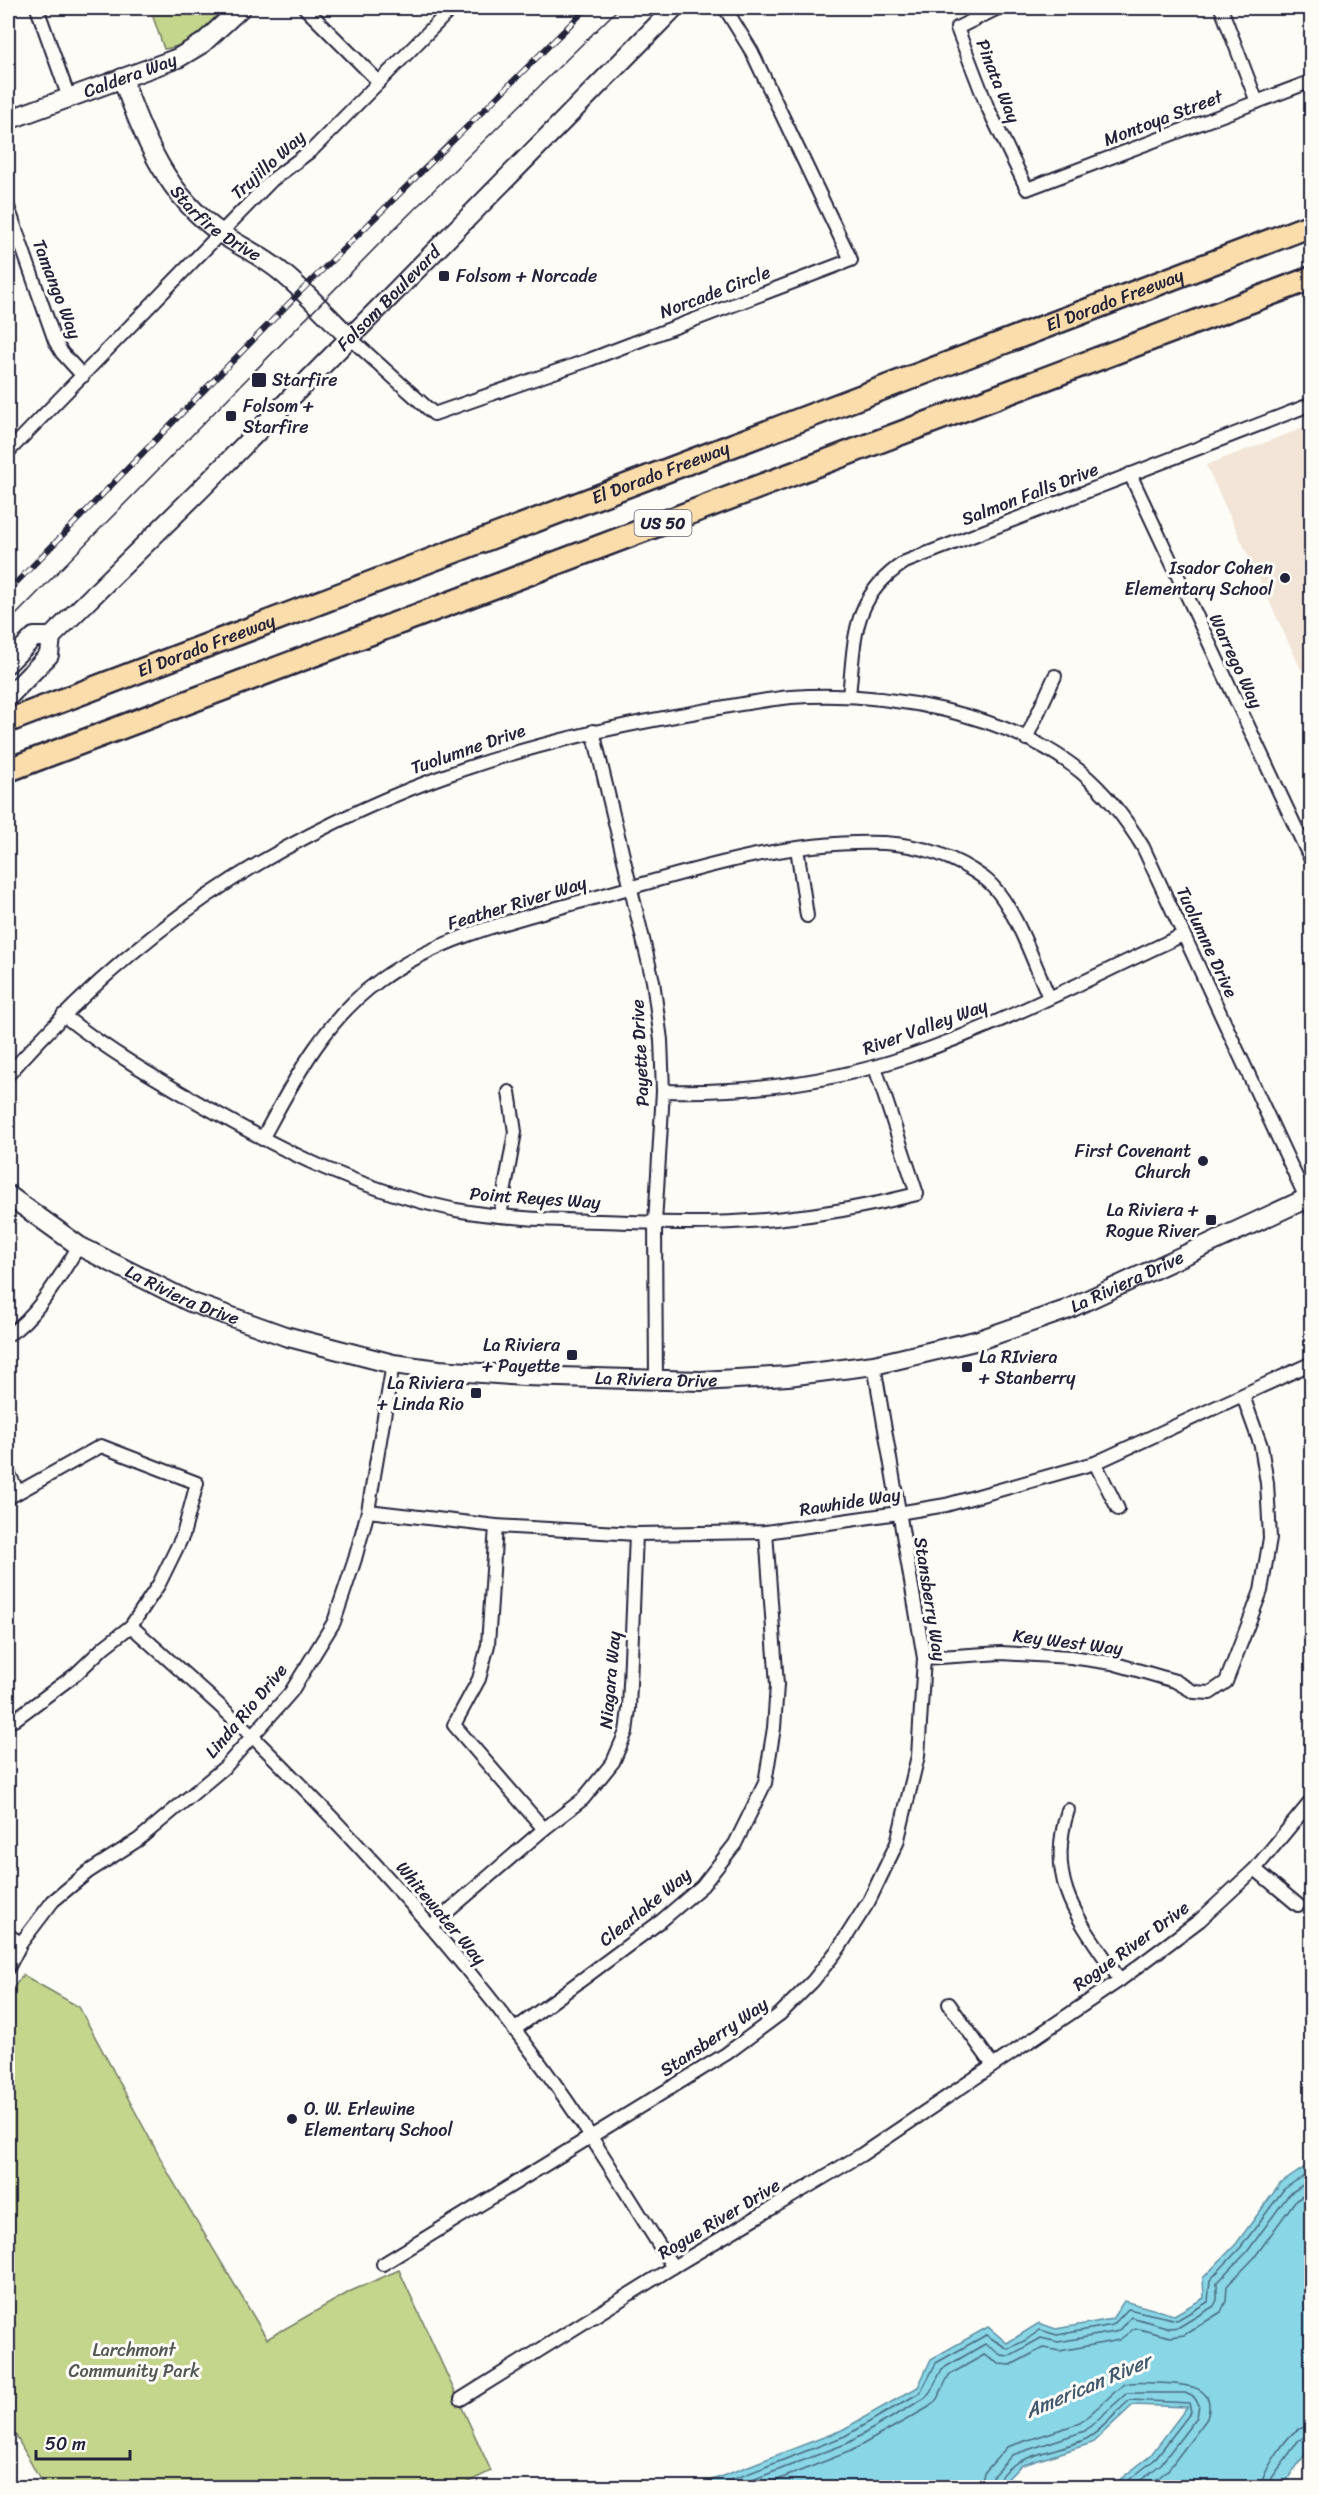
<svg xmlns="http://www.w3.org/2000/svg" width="1319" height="2495" font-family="Sriracha,sans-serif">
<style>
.built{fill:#f2e5d7}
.green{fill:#c3d68c;stroke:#727c64;stroke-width:1.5}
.water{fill:#88d6e6;stroke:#5f8ea2;stroke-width:1.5}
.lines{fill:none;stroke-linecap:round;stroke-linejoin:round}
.shore{stroke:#4b6a7f;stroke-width:1.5}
.street-casing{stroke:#22223b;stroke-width:16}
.secondary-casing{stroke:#22223b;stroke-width:22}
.highway-casing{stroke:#22223b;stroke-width:27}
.street{stroke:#fdfcf7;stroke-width:12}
.secondary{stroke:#fdfcf7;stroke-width:18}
.highway{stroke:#faddab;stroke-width:22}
.tram{stroke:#22223b;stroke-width:1.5}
.rail-casing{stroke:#22223b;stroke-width:6}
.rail{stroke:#fdfcf7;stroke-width:4;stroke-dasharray:11;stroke-linecap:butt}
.poi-dot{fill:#22223b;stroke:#fdfcf7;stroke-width:2}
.labels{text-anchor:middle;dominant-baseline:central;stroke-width:6;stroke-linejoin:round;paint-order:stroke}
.shield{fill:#fdfcf7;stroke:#646373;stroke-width:1.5}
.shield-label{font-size:16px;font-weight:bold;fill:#22223b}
.street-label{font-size:18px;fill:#22223b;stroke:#fdfcf7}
.poi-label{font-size:18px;fill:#22223b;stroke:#fdfcf7;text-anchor:start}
.park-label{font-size:18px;fill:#525853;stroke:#fdfcf7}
.water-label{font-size:20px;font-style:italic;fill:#41586e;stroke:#fdfcf7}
</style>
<rect width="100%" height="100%" fill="#fdfcf7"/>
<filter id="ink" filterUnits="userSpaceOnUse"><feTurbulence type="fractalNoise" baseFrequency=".0167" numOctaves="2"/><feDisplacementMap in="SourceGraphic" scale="12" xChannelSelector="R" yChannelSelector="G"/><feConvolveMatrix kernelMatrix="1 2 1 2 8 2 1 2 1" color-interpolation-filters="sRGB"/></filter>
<g filter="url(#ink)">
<path class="built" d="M1311,425V691L1206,465Z"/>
<g class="green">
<path d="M150,8H225C208,24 190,47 164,49Z"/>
<path d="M23,1975L79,2007L171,2178L267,2339L351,2291L399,2270L491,2471L456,2488L44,2487L8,2421V1995Z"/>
</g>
<path class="water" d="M1311,2163V2446L1282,2487H1117L1118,2481L1150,2456L1187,2407L1133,2405L1092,2443L1020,2466L1000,2487H694L842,2430L918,2387L931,2359L988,2327L1007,2343L1039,2323L1056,2329L1112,2319L1124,2301L1174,2315L1204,2298L1203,2278L1236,2244L1280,2184Z"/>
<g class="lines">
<g class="shore">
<path d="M711,2488L845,2436L921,2392L936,2363L986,2335L1008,2349L1026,2340L1040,2330L1057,2335L1113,2325L1128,2309L1177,2320L1208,2302L1210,2280L1241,2247L1284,2189L1312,2170"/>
<path d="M732,2488L848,2443L925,2398L930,2393L942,2369L985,2344L1001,2355L1009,2356L1041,2338L1058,2342L1115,2332L1121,2329L1131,2317L1170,2328L1179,2327L1214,2306L1217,2300V2283L1247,2252L1289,2194L1312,2179"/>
<path d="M757,2488L851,2451L929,2407L937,2399L949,2375L984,2355L999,2364L1011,2365L1043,2348L1060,2351L1119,2340L1135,2328L1170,2337L1184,2335L1221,2312L1226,2301L1227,2286L1254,2258L1295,2201L1312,2190"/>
<path d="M980,2488L984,2473L1007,2447L1080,2423L1124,2384C1134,2381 1146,2383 1157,2383C1180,2384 1221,2383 1206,2420L1168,2470L1146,2488"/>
<path d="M989,2488L991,2478L1012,2455L1085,2431L1127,2393H1185L1194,2397L1199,2405L1197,2417L1161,2464L1131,2488"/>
<path d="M997,2488C1000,2454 1065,2451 1088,2438C1104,2429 1116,2411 1130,2400L1189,2403L1191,2412L1154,2460L1125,2483L1123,2488"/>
<path d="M1261,2488C1261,2474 1286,2437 1297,2430C1302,2427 1306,2427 1312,2426"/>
<path d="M1270,2488L1272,2478L1298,2441L1304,2437L1312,2435"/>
</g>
<g class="street-casing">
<g id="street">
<path d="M37,8L69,98"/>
<path d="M305,8L379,82"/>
<path d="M998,8L957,28L987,106L1027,189L1312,81"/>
<path d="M1221,8L1257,102"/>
<path d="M8,207L55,341L62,353L83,376"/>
<path d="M350,338L434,414L586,361L851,260L752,52L725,8"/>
<path d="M8,452L272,180L313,149L452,8"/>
<path d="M1130,474L1312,862"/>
<path d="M849,696C855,639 851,597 905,562L1312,404"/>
<path d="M593,731L653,981L661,1040L663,1091L655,1223L656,1381"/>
<path d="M1026,739L1055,676"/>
<path d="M797,848L807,916"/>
<path d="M63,1015C107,1050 155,1078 204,1106C286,1153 362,1191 456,1210C512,1220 570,1220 628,1222C732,1226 815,1220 917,1194L875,1067"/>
<path d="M8,1075C81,992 164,919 261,862C395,784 523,743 675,716C714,709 752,701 791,697C883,690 1009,713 1081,772C1107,794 1126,819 1143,847L1312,1211"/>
<path d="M663,1091C746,1093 830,1083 909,1056C1003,1024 1093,976 1183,935"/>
<path d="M262,1139C294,1080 324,1020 380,980C444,934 523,918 597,897C691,871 786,839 884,843C920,845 955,857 984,878C1014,901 1033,962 1049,997"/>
<path d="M500,1216L515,1132L509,1092"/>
<path d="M8,1335C37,1317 61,1274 79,1246"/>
<path d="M1095,1463L1118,1509"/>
<path d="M8,1472L18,1492"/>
<path d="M8,1498L101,1446L197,1483L183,1535L159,1584L131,1626L104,1647L76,1674L14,1720L8,1718"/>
<path d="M368,1511L496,1526L636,1534L766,1532L898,1513L946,1505L1095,1463L1312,1363"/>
<path d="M496,1526L488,1645L479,1679L454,1725L544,1829"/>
<path d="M131,1626C172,1663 215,1700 255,1739C359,1842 458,1951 545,2070C591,2133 631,2201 673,2267"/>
<path d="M924,1658L1001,1653L1071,1657L1112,1663L1144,1672L1175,1681L1194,1692L1210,1693L1226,1682L1261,1591L1270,1538L1267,1483L1261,1446L1243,1396"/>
<path d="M1068,1810C1044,1884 1081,1922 1120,1980"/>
<path d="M1255,1869L1298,1905"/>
<path d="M431,1926L544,1829L583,1799L613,1762L626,1732L629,1709L636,1534"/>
<path d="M8,1935L21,1943"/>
<path d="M8,1968L21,1943L53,1901L88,1872L138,1840L226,1766L291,1692L334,1622L355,1559L368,1511L393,1364"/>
<path d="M949,2004L992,2064"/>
<path d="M514,2030L661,1921L702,1886L735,1844L765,1783L774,1728L777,1685L766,1532"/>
<path d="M383,2264L726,2054L780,2014L813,1981L839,1948L869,1901L897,1843L918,1756L924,1658L874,1365"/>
<path d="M461,2399L673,2267L861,2155L1120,1980L1200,1920L1255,1869L1312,1800"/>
</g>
</g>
<g class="secondary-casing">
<g id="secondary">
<path id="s1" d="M122,78C145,140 166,195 222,234C241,247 262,256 280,271C305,291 327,316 350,338"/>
<path id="s2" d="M8,120L178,58L203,43L241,8"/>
<path d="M8,663L34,637H51"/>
<path id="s3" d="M8,697L49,655L51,637L204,486L674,8"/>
<path id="s4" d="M8,1195L79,1246L190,1302L285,1336L393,1364L439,1370L524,1376L701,1381L788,1376L874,1365L979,1340L1066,1310L1312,1196"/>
</g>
</g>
<g class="highway-casing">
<g id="highway">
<path id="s5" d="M8,721L1312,225"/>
<path d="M8,770L1312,278"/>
</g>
</g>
<use href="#street" class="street"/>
<use href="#secondary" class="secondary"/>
<use href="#highway" class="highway"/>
<path class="tram" d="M8,623L382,241L619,8"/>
<g class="rail-casing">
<path id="rail" d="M8,591L301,291L587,8"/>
</g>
<use href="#rail" class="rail"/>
</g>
</g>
<g class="poi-dot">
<rect x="438" y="270" width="12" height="12" rx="3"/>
<rect x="251" y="372" width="16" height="16" rx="3"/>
<rect x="225" y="410" width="12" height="12" rx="3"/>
<circle cx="1285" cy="578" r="6"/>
<circle cx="1203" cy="1161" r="6"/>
<rect x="1205" y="1214" width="12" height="12" rx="3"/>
<rect x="566" y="1349" width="12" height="12" rx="3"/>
<rect x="961" y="1361" width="12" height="12" rx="3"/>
<rect x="470" y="1387" width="12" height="12" rx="3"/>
<circle cx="292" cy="2119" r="6"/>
</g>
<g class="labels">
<rect class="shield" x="634.5" y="510" width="57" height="26" rx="4.5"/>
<g class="shield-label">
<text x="663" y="523">US 50</text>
</g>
<g class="street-label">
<text stroke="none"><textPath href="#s2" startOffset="130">Caldera Way</textPath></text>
<text transform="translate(998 81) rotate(68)">Pinata Way</text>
<text transform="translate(1163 118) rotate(-21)">Montoya Street</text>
<text transform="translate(268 165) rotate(-42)">Trujillo Way</text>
<text stroke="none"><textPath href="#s1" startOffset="177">Starfire Drive</textPath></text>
<text transform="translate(57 289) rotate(69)">Tamango Way</text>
<text transform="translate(715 292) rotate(-21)">Norcade Circle</text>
<text stroke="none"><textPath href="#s3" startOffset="555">Folsom Boulevard</textPath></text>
<text stroke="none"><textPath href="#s5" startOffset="1184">El Dorado Freeway</textPath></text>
<text stroke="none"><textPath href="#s5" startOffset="698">El Dorado Freeway</textPath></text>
<text transform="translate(1030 494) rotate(-21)">Salmon Falls Drive</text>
<text stroke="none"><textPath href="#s5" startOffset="212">El Dorado Freeway</textPath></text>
<text transform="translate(1236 661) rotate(65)">Warrego Way</text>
<text transform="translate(468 749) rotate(-19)">Tuolumne Drive</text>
<text transform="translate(517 903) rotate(-17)">Feather River Way</text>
<text transform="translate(1207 942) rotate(65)">Tuolumne Drive</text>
<text transform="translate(925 1027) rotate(-20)">River Valley Way</text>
<text transform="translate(640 1053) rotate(-93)">Payette Drive</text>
<text transform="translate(535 1198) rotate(4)">Point Reyes Way</text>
<text stroke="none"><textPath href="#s4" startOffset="1174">La Riviera Drive</textPath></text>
<text stroke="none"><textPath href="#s4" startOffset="202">La Riviera Drive</textPath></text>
<text stroke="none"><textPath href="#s4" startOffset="688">La Riviera Drive</textPath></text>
<text transform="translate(850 1502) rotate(-9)">Rawhide Way</text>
<text transform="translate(930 1599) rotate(81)">Stansberry Way</text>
<text transform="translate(1068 1642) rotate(7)">Key West Way</text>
<text transform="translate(610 1680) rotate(-85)">Niagara Way</text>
<text transform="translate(246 1711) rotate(-50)">Linda Rio Drive</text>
<text transform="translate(645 1907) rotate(-39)">Clearlake Way</text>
<text transform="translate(441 1913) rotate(50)">Whitewater Way</text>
<text transform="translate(1131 1946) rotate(-36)">Rogue River Drive</text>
<text transform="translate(714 2037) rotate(-34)">Stansberry Way</text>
<text transform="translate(719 2219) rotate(-31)">Rogue River Drive</text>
</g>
<g class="poi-label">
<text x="456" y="276">Folsom + Norcade</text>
<text x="272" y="380">Starfire</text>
<text x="243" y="406">Folsom +<tspan x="243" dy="21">Starfire</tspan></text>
<text x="1273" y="568" text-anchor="end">Isador Cohen<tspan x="1273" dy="21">Elementary School</tspan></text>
<text x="1191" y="1151" text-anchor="end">First Covenant<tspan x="1191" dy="21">Church</tspan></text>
<text x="1199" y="1210" text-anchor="end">La Riviera +<tspan x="1199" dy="21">Rogue River</tspan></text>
<text x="560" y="1345" text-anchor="end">La Riviera<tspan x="560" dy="21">+ Payette</tspan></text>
<text x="979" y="1357">La RIviera<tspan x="979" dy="21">+ Stanberry</tspan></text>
<text x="464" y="1383" text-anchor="end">La Riviera<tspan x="464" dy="21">+ Linda Rio</tspan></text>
<text x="304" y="2109">O. W. Erlewine<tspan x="304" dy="21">Elementary School</tspan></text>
</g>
<g class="park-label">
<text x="134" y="2350">Larchmont<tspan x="134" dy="21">Community Park</tspan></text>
</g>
<g class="water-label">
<text transform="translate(1088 2386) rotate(-23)">American River</text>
</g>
</g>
<rect width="1319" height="2495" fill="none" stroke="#fdfcf7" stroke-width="30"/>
<rect x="15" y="15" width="1289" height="2465" fill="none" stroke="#22223b" stroke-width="2" filter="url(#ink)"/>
<path d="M36 2450v9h94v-9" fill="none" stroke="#22223b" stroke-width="3"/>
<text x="45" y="2450" font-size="18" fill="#22223b" stroke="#fdfcf7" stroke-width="4.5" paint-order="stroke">50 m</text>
</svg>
